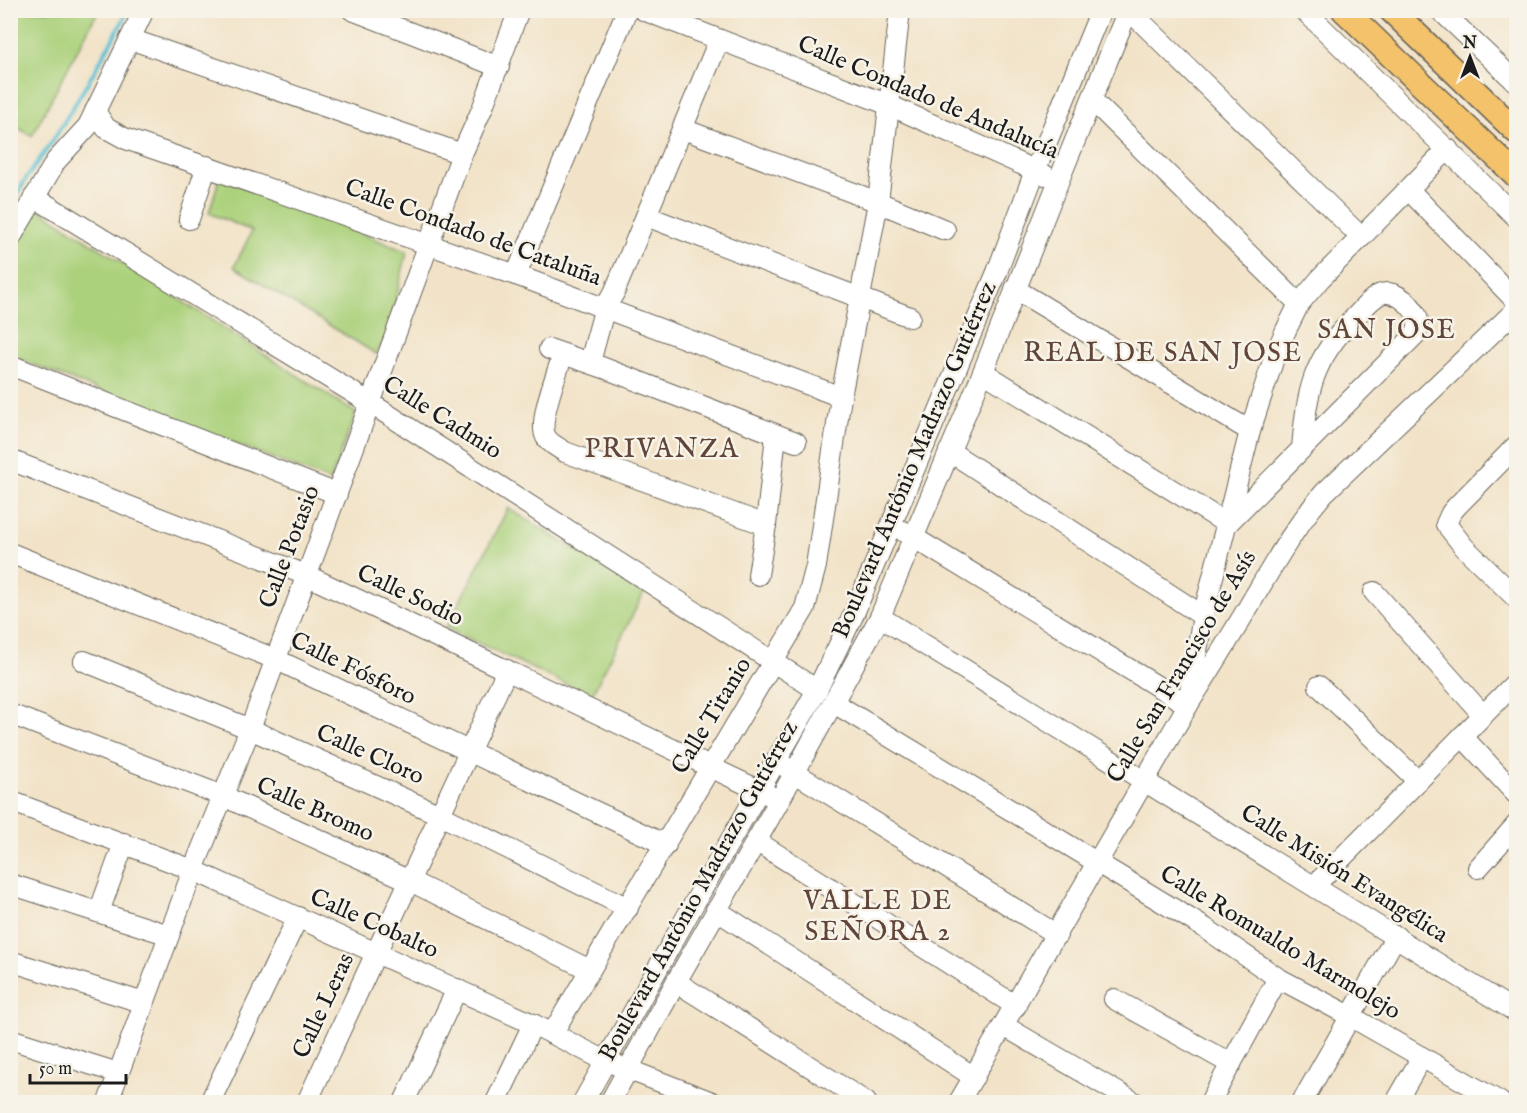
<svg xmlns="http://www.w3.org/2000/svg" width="1527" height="1113" font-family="'IM FELL English',serif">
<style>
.green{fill:#abd17b;stroke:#64764c;stroke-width:1.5}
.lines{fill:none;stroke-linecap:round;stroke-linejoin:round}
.stream{stroke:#56bfd3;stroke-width:4}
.minor-casing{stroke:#676258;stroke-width:22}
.major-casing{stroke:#676258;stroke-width:27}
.minor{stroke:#fff;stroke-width:20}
.major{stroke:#f3c26a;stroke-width:24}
.labels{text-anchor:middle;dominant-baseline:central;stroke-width:5;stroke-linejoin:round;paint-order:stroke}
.street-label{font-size:24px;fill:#1c1c1c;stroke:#f7f3e8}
.quarter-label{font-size:27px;letter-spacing:1.5px;fill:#614539;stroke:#f7f3e8}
</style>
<rect width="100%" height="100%" fill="#f7f3e8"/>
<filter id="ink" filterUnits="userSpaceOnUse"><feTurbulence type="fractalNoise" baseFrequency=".0167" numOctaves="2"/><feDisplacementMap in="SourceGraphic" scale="12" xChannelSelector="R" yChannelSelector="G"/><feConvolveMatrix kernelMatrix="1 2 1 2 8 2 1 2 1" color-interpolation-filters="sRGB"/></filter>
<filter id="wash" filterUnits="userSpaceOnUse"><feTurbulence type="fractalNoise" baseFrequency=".008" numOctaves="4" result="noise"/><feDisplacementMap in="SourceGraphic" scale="24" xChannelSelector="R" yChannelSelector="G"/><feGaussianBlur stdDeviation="1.35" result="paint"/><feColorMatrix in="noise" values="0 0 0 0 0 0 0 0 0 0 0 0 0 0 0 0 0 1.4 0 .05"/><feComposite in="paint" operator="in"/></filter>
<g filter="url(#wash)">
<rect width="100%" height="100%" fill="#f2e3c8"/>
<g class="green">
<path d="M10,11H98L32,136L11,124Z"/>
<path d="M220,176L407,252L388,332L376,354L234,267L252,231L209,213Z"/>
<path d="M37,208L356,413L330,481L11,356L10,258Z"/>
<path d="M508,508L644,593L591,696L446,628Z"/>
</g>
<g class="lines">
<path class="stream" d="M10,207L27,177L54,139L90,79L129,10"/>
</g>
</g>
<g filter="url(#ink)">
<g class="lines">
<g class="minor-casing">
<g id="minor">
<path d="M352,10L499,67"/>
<path d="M643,10L889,105L1045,175"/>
<path d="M1129,10L1361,237"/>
<path d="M1304,10L1516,217"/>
<path d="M1440,10L1516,82"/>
<path d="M130,39L462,154"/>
<path d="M1092,100L1299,304"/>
<path d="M95,111L106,128L126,139L516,275L841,397"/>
<path d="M683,129L878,202L945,230"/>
<path d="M1409,190L1516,301"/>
<path d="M34,197L370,403L817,690"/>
<path d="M646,216L910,317"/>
<path d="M189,219L207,166"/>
<path d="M10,239L56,161L88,126L144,10"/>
<path d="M516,275L627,10"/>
<path d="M1015,289L1250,431"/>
<path d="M549,349L604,368L796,442"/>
<path d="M563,354C558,371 537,422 546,437C549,443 559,448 565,452L766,525"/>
<path d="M590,362L605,307L614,293L719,40"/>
<path d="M10,365L337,494"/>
<path d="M983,372L1227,524L1415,335C1417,330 1419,326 1418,321C1417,308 1395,288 1381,294C1371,298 1362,310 1354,318C1312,360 1307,391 1302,448"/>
<path d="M1516,446L1457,506L1451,513L1446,524L1464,547L1516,598"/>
<path d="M949,451L1203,616"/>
<path d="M10,460L306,575L769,795"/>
<path d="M903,531L1188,705"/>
<path d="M10,553L275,659L666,845"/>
<path d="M758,575L766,525L776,435"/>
<path d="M1374,592L1482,714"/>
<path d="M880,617L1516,1012"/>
<path d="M84,661L250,729L440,815L628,908"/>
<path d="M1319,686L1418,781"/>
<path d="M1189,696L1203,616L1250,431L1276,352L1286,330L1299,304L1320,279L1448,149"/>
<path d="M834,703L1205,928L1278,978L1350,1016L1500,1102"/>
<path d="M10,714L223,796L410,881L590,970"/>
<path d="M1462,736L1516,794"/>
<path d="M784,766L1057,935"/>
<path d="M10,801L193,870L533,1024L606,1061L712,1102"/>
<path d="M756,841L1016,1006"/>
<path d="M1478,868L1516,825"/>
<path d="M10,884L169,935"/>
<path d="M1314,886L1516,682"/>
<path d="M716,910L974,1077"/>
<path d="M99,912L124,843"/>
<path d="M10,961L144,1003"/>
<path d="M676,982L866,1102"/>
<path d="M1114,999L1231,1064"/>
<path d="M1004,1026L1134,1102"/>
<path d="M552,1034L805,608L816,566L841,397L878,202L900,10"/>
<path d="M10,1039L118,1073"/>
<path d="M108,1102L193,870L250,729L462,154L482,109L519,10"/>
<path d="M210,1102L298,917"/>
<path d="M307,1102L507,670"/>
<path d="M404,1102L457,989"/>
<path d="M496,1102L533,1024"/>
<path d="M583,1102L696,900L817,690L853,616L997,272L1035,171L1101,10"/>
<path d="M610,1102L676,982L779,801L880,617L983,372L1059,180L1128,10"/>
<path d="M959,1102L1188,705C1210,670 1232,635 1253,599C1276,560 1294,528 1324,493L1516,310"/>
<path d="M1210,1102L1278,978"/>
<path d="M1302,1102L1396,936"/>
<path d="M1396,1102L1422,1057"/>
</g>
</g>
<g class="major-casing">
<g id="major">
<path d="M1344,10L1516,175"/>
<path d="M1391,10L1516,131"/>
</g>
</g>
<use href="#minor" class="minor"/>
<use href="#major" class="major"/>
</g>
</g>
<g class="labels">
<g class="street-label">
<text transform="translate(928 98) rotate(23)">Calle Condado de Andalucía</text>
<text transform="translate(473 233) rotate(20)">Calle Condado de Cataluña</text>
<text transform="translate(442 418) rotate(32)">Calle Cadmio</text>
<text transform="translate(915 460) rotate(-67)">Boulevard Antônio Madrazo Gutiérrez</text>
<text transform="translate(290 547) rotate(-69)">Calle Potasio</text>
<text transform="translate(410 596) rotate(25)">Calle Sodio</text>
<text transform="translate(1182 667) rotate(-59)">Calle San Francisco de Asís</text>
<text transform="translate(353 669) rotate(26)">Calle Fósforo</text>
<text transform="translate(712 716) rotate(-59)">Calle Titanio</text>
<text transform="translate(370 755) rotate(24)">Calle Cloro</text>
<text transform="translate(315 810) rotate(24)">Calle Bromo</text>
<text transform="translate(1344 874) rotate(32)">Calle Misión Evangélica</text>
<text transform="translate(699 891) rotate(-61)">Boulevard Antônio Madrazo Gutiérrez</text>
<text transform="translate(374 924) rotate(24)">Calle Cobalto</text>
<text transform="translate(1280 943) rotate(31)">Calle Romualdo Marmolejo</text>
<text transform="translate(324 1006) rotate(-65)">Calle Leras</text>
</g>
<g class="quarter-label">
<text x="1387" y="331">SAN JOSE</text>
<text x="1163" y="354">REAL DE SAN JOSE</text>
<text x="662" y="450">PRIVANZA</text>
<text x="878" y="902">VALLE DE<tspan x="878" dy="31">SEÑORA 2</tspan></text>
</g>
</g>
<rect width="1527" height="1113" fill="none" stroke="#f7f3e8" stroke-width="36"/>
<g transform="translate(1470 57)" stroke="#f7f3e8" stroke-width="4.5" paint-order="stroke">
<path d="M0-4.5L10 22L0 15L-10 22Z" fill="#1c1c1c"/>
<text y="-9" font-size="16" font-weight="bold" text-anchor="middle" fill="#1c1c1c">N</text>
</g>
<path d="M30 1074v9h96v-9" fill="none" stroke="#1c1c1c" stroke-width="3"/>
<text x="39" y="1074" font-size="18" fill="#1c1c1c" stroke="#f7f3e8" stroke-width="4.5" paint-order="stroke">50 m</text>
</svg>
